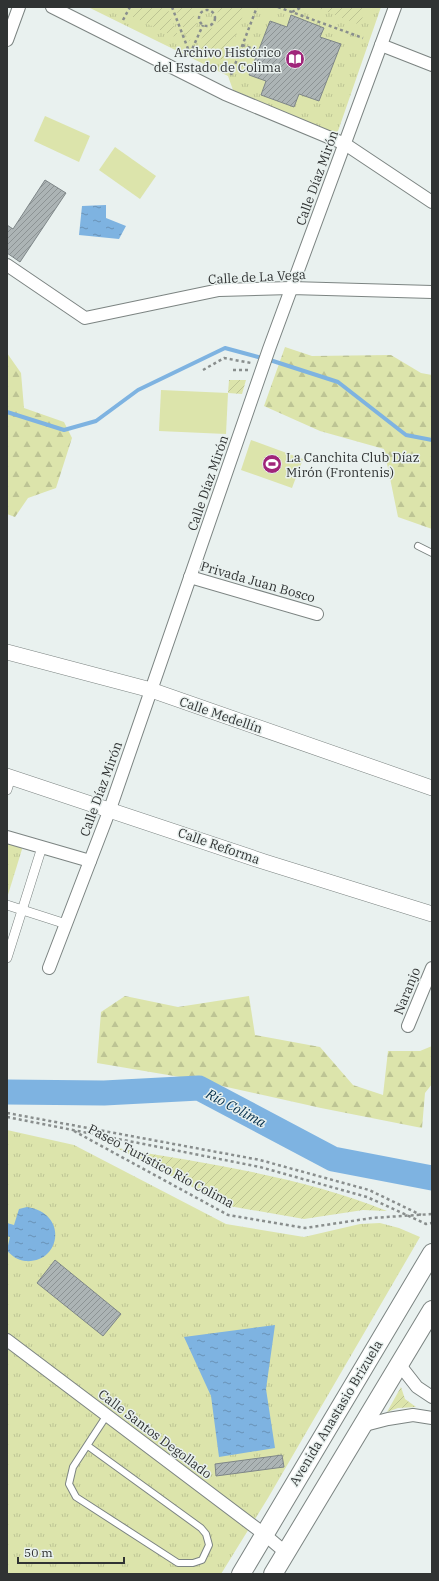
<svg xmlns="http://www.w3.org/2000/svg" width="439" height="1581" font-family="'IBM Plex Serif',serif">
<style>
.grass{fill:#dce4ab}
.forest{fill:url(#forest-firs)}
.park{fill:url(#park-tufts)}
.garden{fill:url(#garden-furrows)}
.water{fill:url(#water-ripples)}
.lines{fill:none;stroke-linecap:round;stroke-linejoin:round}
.stream{stroke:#7eb3e1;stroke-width:4}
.river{stroke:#7eb3e1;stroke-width:25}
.building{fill:url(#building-hatch);stroke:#7e8688}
.service-casing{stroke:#7c8482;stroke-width:8}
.pedestrian-casing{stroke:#7c8482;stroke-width:10}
.minor-casing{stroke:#7c8482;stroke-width:14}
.tertiary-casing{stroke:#7c8482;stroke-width:16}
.primary-casing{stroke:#7c8482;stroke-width:20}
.path{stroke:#898e8d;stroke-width:2.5;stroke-dasharray:3 3;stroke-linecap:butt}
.service{stroke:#fff;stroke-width:6}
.pedestrian{stroke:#fff;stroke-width:9}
.minor{stroke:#fff;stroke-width:12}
.tertiary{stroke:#fff;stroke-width:15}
.primary{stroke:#fff;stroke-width:18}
.labels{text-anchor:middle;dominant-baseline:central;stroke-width:3;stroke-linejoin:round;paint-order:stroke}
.poi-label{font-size:13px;fill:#303333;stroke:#e9f1ef;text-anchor:end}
.street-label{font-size:13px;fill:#303333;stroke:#e9f1ef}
.water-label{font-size:14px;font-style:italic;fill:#05304d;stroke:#e9f1ef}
</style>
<defs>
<pattern id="forest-firs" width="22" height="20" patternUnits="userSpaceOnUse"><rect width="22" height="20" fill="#dce4ab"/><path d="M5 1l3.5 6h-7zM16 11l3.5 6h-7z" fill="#bdc494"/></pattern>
<pattern id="park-tufts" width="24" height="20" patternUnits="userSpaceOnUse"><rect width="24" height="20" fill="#dce4ab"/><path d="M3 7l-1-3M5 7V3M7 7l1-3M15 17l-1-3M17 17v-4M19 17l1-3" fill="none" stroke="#bdc494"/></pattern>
<pattern id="garden-furrows" width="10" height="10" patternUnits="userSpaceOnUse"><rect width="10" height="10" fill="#dce4ab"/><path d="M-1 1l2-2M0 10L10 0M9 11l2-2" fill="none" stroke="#bdc494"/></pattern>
<pattern id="water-ripples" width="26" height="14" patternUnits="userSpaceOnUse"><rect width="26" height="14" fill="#7eb3e1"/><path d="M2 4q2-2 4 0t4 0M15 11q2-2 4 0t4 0" fill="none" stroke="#6892b7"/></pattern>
<pattern id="building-hatch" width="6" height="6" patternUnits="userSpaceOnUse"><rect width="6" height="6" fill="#acb4b5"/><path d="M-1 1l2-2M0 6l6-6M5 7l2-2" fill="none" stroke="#8c9394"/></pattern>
</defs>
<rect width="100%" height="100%" fill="#e9f1ef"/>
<g class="grass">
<path d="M45,116L90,136L79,162L34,141Z"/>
<path d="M115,147L156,176L140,199L99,170Z"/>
<path d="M161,390L228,393L226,434L159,431Z"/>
<path d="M251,440L303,459L292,488L241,470Z"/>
</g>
<g class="forest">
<path d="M285,347L312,356L391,355L421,373L432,375V529L398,517L384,449L320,431L264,406Z"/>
<path d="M7,353L21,373L24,408L64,422L72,438L56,488L28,498L15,517L7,514Z"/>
<path d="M125,996L178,1007L249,996L255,1035L320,1047L353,1085L383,1095L388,1051H420L432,1046V1084L425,1093L422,1128L321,1108L186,1078L97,1063L101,1012Z"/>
</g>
<g class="park">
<path d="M88,7H381L337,134L233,90L228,76Z"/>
<path d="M7,842L23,846L7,898Z"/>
<path d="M7,1130L74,1145L226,1224L304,1237L360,1224L380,1223L399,1228L420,1237L268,1498L221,1574H7Z"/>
</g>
<g class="garden">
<path d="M133,7H167L179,39L129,15Z"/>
<path d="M175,7H200L194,15L197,25L189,42Z"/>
<path d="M217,7H246L226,62L197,48L206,30C217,29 222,19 216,9Z"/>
<path d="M315,7H366L360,25Z"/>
<path d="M229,380H246L242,394L228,393Z"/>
<path d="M117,1148C208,1164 301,1176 387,1211L363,1210L304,1219L229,1206Z"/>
<path d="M401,1387L405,1399L416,1407L398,1408L387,1412Z"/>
</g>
<g class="water">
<path d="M106,205V218L126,226L119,239L79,235L82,206Z"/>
<path d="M27,1207C69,1213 61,1264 25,1261C18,1260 11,1256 7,1250L10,1237L7,1236V1223L14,1225L19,1209Z"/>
<path d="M275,1325L266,1389L275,1448L219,1457L211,1396L184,1337Z"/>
</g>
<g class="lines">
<path class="stream" d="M7,412L64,430L96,421L138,390L225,348L273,361L338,382L406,435L432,440"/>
<path class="river" d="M7,1092L104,1093L199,1088L333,1159L432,1178"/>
</g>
<g class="building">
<path d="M291,15L324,28L320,37L341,44L319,101L299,94L294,107L261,95L266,81L249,75L270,21L287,27Z"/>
<path d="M45,180L66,193L20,262L7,253V225L13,229Z"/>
<path d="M55,1260L121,1314L103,1336L37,1283Z"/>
<path d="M282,1455L284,1467L216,1476L215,1464Z"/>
</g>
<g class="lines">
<g class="service-casing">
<g id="service">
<path d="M418,546L432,553"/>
<path d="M88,1446L201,1528L206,1534L209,1545L202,1560L193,1563H178L76,1497L69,1484L73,1467L107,1415"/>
</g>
</g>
<g class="pedestrian-casing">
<g id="pedestrian">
<path d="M7,790L11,777"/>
<path d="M7,905L66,924"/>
<path d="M7,958L42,847"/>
</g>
</g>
<g class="minor-casing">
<g id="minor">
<path d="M52,7L225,94L345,144L432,202"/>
<path d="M7,40L19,7"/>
<path d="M381,45L432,65"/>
<path d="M7,265L85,318L219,290L291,288L432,292"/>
<path d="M190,577L317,614"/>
<path d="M7,837L90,861"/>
<path d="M49,968L110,809L269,349L395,7"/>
<path d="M408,1026L432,968"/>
<path d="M7,1340L264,1534L285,1552"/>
<path d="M399,1364L417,1387L432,1397"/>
<path d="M361,1426L388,1419L413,1415L432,1418"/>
</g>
</g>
<g class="tertiary-casing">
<g id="tertiary">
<path d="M7,652L151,690L432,788"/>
<path d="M7,776L265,862L432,914"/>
</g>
</g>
<g class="primary-casing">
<g id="primary">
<path d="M241,1574L432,1253"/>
<path d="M273,1574L432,1310"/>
</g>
</g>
<g class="path">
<path d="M172,7L190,54"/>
<path d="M278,7L363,38"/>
<circle cx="207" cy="18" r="8"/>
<path d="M292,12L302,7"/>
<path d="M123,20L130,7"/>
<path d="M242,45L256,50"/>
<path d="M190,54L203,25"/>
<path d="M231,75L257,7"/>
<path d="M203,370L224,358L251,363"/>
<path d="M233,370H248"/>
<path d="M7,1113L260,1160L369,1190L421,1215"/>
<path d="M7,1117L260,1167L367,1197L426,1224L432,1223"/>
<path d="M74,1131L228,1215L305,1228L372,1218L432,1214"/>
</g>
<use href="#service" class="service"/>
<use href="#pedestrian" class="pedestrian"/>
<use href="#minor" class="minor"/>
<use href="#tertiary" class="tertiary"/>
<use href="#primary" class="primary"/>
</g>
<defs>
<g id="library-disc" transform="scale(1)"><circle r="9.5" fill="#a0257a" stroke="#e9f1ef"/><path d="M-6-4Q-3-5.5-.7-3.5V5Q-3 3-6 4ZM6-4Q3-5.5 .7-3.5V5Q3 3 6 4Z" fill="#fff"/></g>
<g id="stadium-disc" transform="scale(1)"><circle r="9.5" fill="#a0257a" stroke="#e9f1ef"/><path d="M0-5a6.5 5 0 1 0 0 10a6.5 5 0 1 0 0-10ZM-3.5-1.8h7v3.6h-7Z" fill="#fff"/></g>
</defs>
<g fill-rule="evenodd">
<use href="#library-disc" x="295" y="59"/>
<use href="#stadium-disc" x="272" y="464"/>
</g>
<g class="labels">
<g class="poi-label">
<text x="281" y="52">Archivo Histórico<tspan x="281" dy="15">del Estado de Colima</tspan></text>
<text x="286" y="457" text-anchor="start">La Canchita Club Díaz<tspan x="286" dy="15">Mirón (Frontenis)</tspan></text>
</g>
<g class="street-label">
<text transform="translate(317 178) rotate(-70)">Calle Díaz Mirón</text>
<text transform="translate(257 277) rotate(-3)">Calle de La Vega</text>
<text transform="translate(208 483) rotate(-71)">Calle Díaz Mirón</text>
<text transform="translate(258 582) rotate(16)">Privada Juan Bosco</text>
<text transform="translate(221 715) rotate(19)">Calle Medellín</text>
<text transform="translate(101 789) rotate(-70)">Calle Díaz Mirón</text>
<text transform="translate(219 846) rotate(19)">Calle Reforma</text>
<text transform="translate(407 991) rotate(-68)">Naranjo</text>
<text transform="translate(161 1166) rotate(28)">Paseo Turístico Río Colima</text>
<text transform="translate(336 1413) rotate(-59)">Avenida Anastasio Brizuela</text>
<text transform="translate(155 1434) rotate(37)">Calle Santos Degollado</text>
</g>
<g class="water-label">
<text transform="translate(236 1108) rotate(28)">Río Colima</text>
</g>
</g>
<rect width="439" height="1581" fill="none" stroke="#303333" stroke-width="16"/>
<path d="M18 1557v6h106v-6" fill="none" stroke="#303333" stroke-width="2"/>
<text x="24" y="1557" font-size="12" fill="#303333" stroke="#e9f1ef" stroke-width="3" paint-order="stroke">50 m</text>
</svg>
